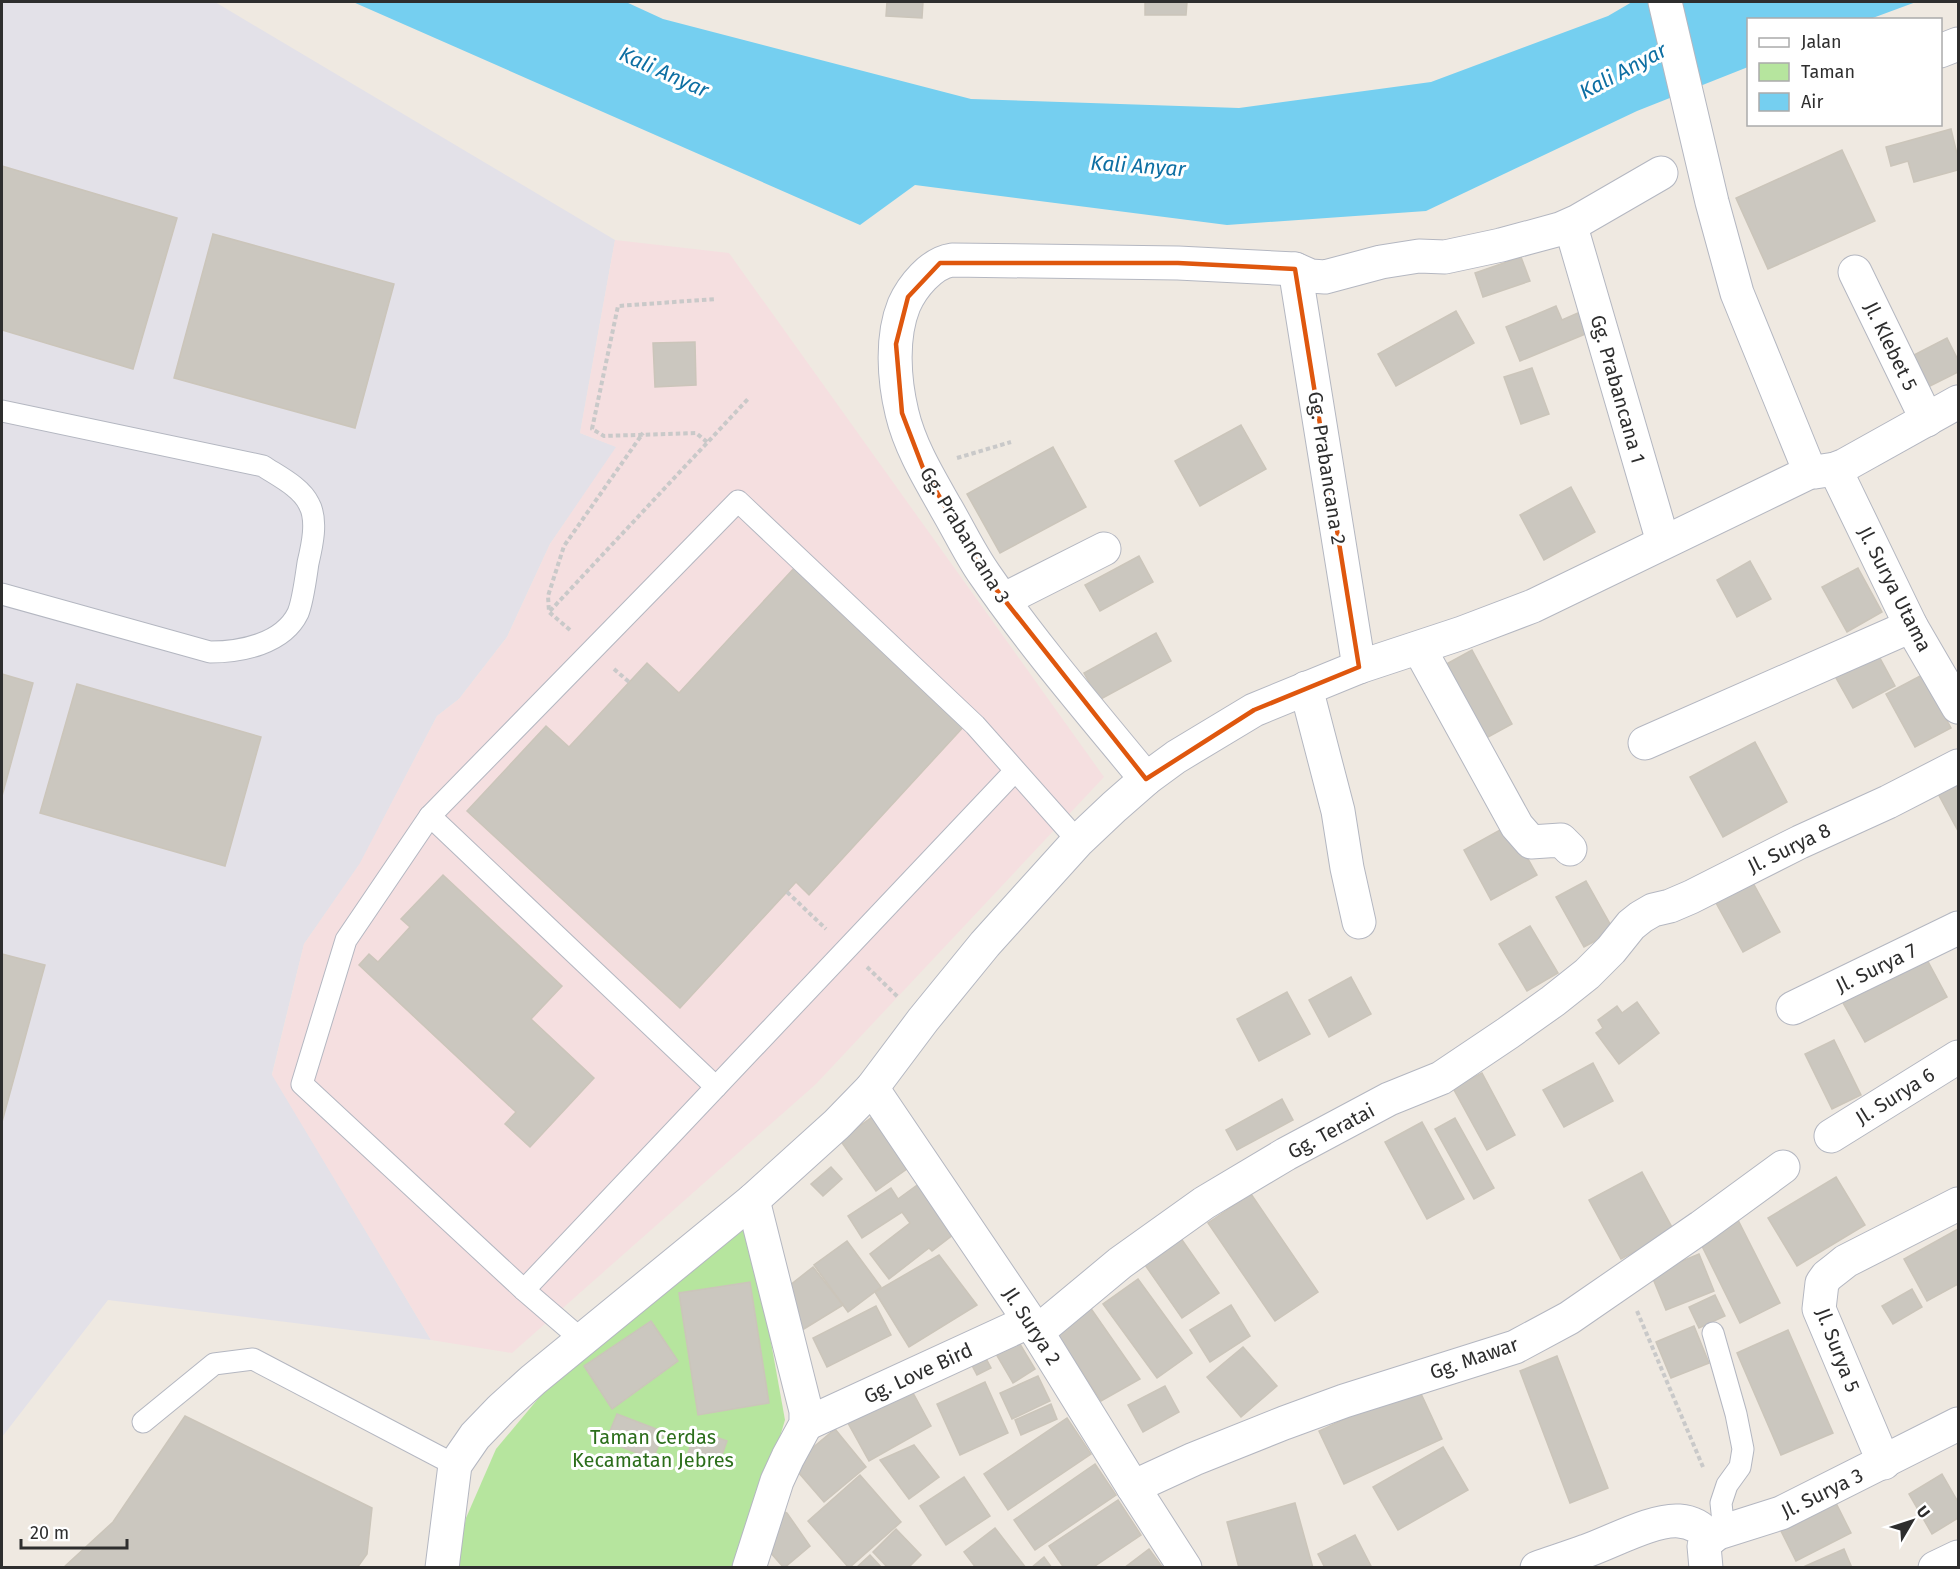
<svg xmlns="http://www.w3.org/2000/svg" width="1960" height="1569" font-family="'Fira Sans',sans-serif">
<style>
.industrial{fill:#e3e1e8}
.medical{fill:#f5dfe0}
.green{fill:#b6e59e}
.water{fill:#75cff0}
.building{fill:#cbc7bf;stroke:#cbc5ba;stroke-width:1.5}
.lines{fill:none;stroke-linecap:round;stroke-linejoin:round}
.service-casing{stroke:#b4b7c1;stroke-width:23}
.minor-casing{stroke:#b4b7c1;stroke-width:35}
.tertiary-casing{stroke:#b4b7c1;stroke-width:35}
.path{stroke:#c9c9c9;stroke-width:4;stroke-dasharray:4.5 3;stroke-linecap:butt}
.service{stroke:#fff;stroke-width:21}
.minor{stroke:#fff;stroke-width:33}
.tertiary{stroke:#fff;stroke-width:33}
.marked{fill:none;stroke:#df570e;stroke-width:4.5;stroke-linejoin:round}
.labels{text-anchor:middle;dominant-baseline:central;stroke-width:6;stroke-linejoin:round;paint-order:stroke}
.street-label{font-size:20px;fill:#2e2e2e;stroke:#fff}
.park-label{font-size:20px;fill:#2c6e1b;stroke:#fff}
.water-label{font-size:21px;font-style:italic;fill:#0d6fa3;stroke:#fff}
</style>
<rect width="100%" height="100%" fill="#efe9e1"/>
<path class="industrial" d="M2 2H215L615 240 580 433 617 447 550 544 507 637 459 699 437 716 360 864 304 944 272 1074 431 1340 108 1300 2 1437Z"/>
<path class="medical" d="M615 240 729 253 1104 777 816 1084 512 1353 431 1340 272 1075 304 944 360 863 437 716 459 699 507 637 550 544 616 447 580 433Z"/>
<path class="green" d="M747 1209 785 1420 741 1567 456 1568 466 1518 496 1449 562 1370Z"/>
<path class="water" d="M353 2H626L663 19 971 99 1239 108 1431 82 1608 16 1632 2H1916L1870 19 1748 20V67L1637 111 1426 211 1227 225 915 185 860 225Z"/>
<g class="building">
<path d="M887 2H923L922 18 886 16Z"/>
<path d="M1145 2H1187L1186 15H1145Z"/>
<path d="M1951 129 1958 158V170L1914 182 1908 161 1891 166 1886 147Z"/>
<path d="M1842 150 1875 221 1768 269 1736 198Z"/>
<path d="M2 166 177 218 133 369 2 330Z"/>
<path d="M213 234 394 284 355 428 174 378Z"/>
<path d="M1521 257 1530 281 1483 297 1475 273Z"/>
<path d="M1556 306 1562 320 1587 309 1595 330 1520 361 1506 327Z"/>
<path d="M1456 311 1474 343 1396 386 1378 354Z"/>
<path d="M1947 338 1958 360V372L1924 389 1908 358Z"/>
<path d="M695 342 696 385 655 387 653 343Z"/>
<path d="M1532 368 1549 414 1521 424 1504 377Z"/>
<path d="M1241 425 1266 469 1200 506 1175 461Z"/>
<path d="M1053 447 1086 507 1000 553 967 494Z"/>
<path d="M1571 487 1595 532 1544 560 1520 515Z"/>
<path d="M1139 556 1153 582 1100 611 1085 585Z"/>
<path d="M1750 561 1771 599 1737 617 1717 580Z"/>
<path d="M796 566 966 724 809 895 796 882 680 1008 467 811 546 726 569 747 647 663 679 693Z"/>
<path d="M1858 568 1882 612 1847 632 1822 587Z"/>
<path d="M1156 633 1171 661 1099 700 1084 673Z"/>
<path d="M1874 647 1895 686 1853 708 1831 669Z"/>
<path d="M1472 650 1512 724 1479 742 1439 668Z"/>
<path d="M2 674 33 683 2 796Z"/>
<path d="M1922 675 1951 728 1915 747 1886 694Z"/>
<path d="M77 684 261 737 225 866 40 813Z"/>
<path d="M1755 742 1787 802 1723 837 1690 777Z"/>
<path d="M1958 775V831L1935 788Z"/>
<path d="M1509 825 1537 875 1491 900 1464 850Z"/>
<path d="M443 875 562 986 531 1019 594 1078 530 1147 505 1124 516 1112 359 965 369 954 378 962 410 927 401 919Z"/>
<path d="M1586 881 1614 931 1584 947 1556 897Z"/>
<path d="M1752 881 1780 932 1743 952 1715 901Z"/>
<path d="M1530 926 1558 973 1527 991 1499 944Z"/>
<path d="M2 954 45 965 2 1122Z"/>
<path d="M1925 956 1947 997 1865 1042 1842 1001Z"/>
<path d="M1351 977 1371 1014 1329 1037 1309 1000Z"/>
<path d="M1287 992 1310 1034 1259 1061 1237 1019Z"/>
<path d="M1637 1002 1659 1033 1619 1064 1596 1033 1603 1028 1598 1020 1617 1006 1622 1013Z"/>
<path d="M1834 1040 1861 1095 1832 1109 1805 1054Z"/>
<path d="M1593 1063 1613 1101 1564 1127 1543 1090Z"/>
<path d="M1482 1073 1515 1135 1487 1150 1453 1088Z"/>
<path d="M1282 1099 1293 1120 1237 1150 1226 1130Z"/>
<path d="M875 1115 911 1166 876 1191 840 1140Z"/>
<path d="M1455 1118 1494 1188 1474 1199 1435 1129Z"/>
<path d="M1422 1122 1464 1199 1427 1219 1385 1142Z"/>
<path d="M831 1167 842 1179 823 1196 811 1184Z"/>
<path d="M1642 1172 1674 1231 1621 1259 1589 1200Z"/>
<path d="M1836 1177 1865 1225 1797 1266 1768 1218Z"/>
<path d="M920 1183 958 1231 932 1251 929 1248 889 1279 870 1254 910 1223 902 1212 862 1238 848 1216 891 1188 898 1199Z"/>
<path d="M1251 1194 1318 1292 1275 1321 1208 1223Z"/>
<path d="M1738 1220 1780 1303 1740 1323 1699 1240Z"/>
<path d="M1958 1229V1284L1927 1301 1904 1259Z"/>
<path d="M1180 1237 1219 1293 1182 1318 1143 1262Z"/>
<path d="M847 1241 881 1287 848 1312 814 1265Z"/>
<path d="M1699 1254 1714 1291 1666 1310 1651 1274Z"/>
<path d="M939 1255 977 1305 909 1347 875 1292Z"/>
<path d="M813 1267 843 1305 794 1335 780 1293Z"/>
<path d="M1138 1279 1192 1353 1157 1378 1103 1304Z"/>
<path d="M750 1282 769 1403 698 1415 679 1293Z"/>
<path d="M1912 1289 1922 1307 1893 1324 1882 1306Z"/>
<path d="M1715 1295 1725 1316 1699 1328 1689 1307Z"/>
<path d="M1085 1300 1140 1379 1101 1401 1053 1328Z"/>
<path d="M1231 1305 1250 1336 1210 1362 1190 1330Z"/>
<path d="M876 1306 891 1335 827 1367 813 1338Z"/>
<path d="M651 1321 678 1361 612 1409 584 1366Z"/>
<path d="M1694 1326 1709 1363 1671 1378 1656 1342Z"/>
<path d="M1788 1330 1833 1433 1781 1455 1737 1353Z"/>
<path d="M1014 1334 1035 1369 1013 1383 992 1347Z"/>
<path d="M980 1347 991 1368 977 1375 966 1354Z"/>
<path d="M1243 1347 1277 1386 1241 1417 1207 1377Z"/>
<path d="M1557 1356 1608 1488 1570 1503 1520 1371Z"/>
<path d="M1038 1376 1050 1401 1012 1419 1000 1393Z"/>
<path d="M906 1380 931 1426 869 1461 843 1414Z"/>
<path d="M985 1382 1008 1433 960 1455 937 1404Z"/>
<path d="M1417 1385 1442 1439 1344 1484 1319 1431Z"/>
<path d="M1165 1386 1179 1412 1143 1432 1128 1405Z"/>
<path d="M1051 1404 1057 1419 1021 1435 1015 1420Z"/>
<path d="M617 1414 664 1432 653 1459 606 1441Z"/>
<path d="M185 1416 372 1508 367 1554 357 1568H63L113 1522Z"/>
<path d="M1067 1418 1091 1454 1008 1510 984 1474Z"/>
<path d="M835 1429 866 1467 824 1502 792 1465Z"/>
<path d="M696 1430 727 1441 718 1466 687 1456Z"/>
<path d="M914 1445 939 1477 909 1499 880 1460Z"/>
<path d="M1443 1447 1468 1490 1398 1530 1373 1487Z"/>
<path d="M1095 1464 1116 1495 1035 1550 1014 1520Z"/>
<path d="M1942 1474 1958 1502V1518L1932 1534 1909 1494Z"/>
<path d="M860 1475 901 1522 849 1568 808 1521Z"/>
<path d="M964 1477 990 1516 946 1545 920 1506Z"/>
<path d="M1834 1499 1851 1533 1796 1561 1779 1527Z"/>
<path d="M1118 1500 1141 1535 1092 1568H1064L1049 1546Z"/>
<path d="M1295 1503 1313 1568H1239L1227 1522Z"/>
<path d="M779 1509 787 1513 810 1546 784 1568 763 1544Z"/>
<path d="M995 1528 1026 1568H976L964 1552Z"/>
<path d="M896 1529 921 1555 908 1568H888L873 1552Z"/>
<path d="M1355 1535 1372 1568H1325L1318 1554Z"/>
<path d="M1149 1549 1163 1568H1124Z"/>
<path d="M1844 1549 1852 1568H1801Z"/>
<path d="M870 1555 882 1568H856Z"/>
<path d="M1044 1557 1052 1568H1031Z"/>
</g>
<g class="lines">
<g class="service-casing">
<g id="service">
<path d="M2 411 263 466C278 476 301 487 309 504 318 520 312 546 308 563 306 576 303 601 298 613 283 644 241 652 210 652L2 594"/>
<path d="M430 816 716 1087"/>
<path d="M524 1290 1015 771"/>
<path d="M1713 1333 1736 1414 1743 1449 1740 1467 1727 1485 1721 1503 1724 1532"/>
<path d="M582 1340 524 1290 302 1084 346 940 430 816 738 501 975 725 1078 841"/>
<path d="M143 1422 214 1364 253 1359 455 1465"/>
</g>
</g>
<g class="minor-casing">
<g id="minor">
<path d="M1940 51 1958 44"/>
<path d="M1574 237 1663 542"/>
<path d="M1295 269 1359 667"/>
<path d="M1855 272 1927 420"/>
<path d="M1835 469 1911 626 1958 707"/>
<path d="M1815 472 1835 469 1845 465 1958 402"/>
<path d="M1003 600 1104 549"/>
<path d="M1419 648 1517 826 1531 842 1561 840 1570 849"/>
<path d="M1306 688 1338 811 1347 868 1359 922"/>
<path d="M1645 743 1911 626"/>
<path d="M1146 779C1091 712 1034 646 985 575 970 554 959 530 946 508 929 478 910 447 902 413 894 380 891 337 904 305 912 287 931 263 952 260L1178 263 1295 269 1311 276 1325 277 1381 262 1419 256 1445 257 1501 245 1560 229 1578 221 1661 173"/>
<path d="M1793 1008 1958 928"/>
<path d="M872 1088 1037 1332 1133 1487 1185 1568"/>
<path d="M1831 1136 1958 1057"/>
<path d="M1037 1332 1120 1263 1204 1203 1286 1154 1389 1099 1441 1078 1508 1033 1553 1001 1587 974 1611 950 1631 925 1641 917 1653 910 1670 906 1691 897 1800 842 1888 802 1958 766"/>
<path d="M806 1424 1030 1321"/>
<path d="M1884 1463 1819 1309 1822 1283 1827 1276 1836 1269 1846 1261 1958 1204"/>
<path d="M1133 1487 1194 1459 1284 1423 1344 1401 1515 1347 1569 1318 1701 1227 1783 1167"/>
<path d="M749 1568 777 1481 788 1457 806 1424V1411L753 1200"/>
<path d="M1537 1568C1554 1562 1570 1557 1586 1551 1612 1542 1653 1519 1679 1521 1692 1522 1703 1528 1710 1539"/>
<path d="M1706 1568 1704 1546 1707 1541 1718 1533 1781 1513 1958 1424"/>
<path d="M1935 1568 1958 1557"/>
</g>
</g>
<g class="tertiary-casing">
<path id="tertiary" d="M442 1568 455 1465 475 1436 501 1409 533 1380 753 1200 837 1124 872 1088 923 1020 985 944 1078 841 1114 807 1146 779 1176 757 1254 710 1359 667 1462 633 1533 606 1810 472 1737 293 1712 202 1665 2"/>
</g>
<g class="path">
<path d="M707 442 696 433 604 436 592 429 618 306 716 299"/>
<path d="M957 458 1011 442"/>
<path d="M550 611 748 399"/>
<path d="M570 630 549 612 548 596 564 546 643 433"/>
<path d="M614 669 629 682"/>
<path d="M787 892 826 929"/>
<path d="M867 967 898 997"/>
<path d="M1637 1311 1703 1467"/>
</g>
<use href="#service" class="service"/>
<use href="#minor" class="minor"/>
<use href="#tertiary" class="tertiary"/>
</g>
<path class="marked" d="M940 263H1178L1295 269 1359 667 1254 710 1146 779 984 574 923 468 902 413 896 344 908 297Z"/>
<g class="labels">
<g class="street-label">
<text transform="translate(1891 346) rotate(64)">Jl. Klebet 5</text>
<text transform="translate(1618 389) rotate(74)">Gg. Prabancana 1</text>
<text transform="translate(1327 468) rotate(81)">Gg. Prabancana 2</text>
<text transform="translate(965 535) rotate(59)">Gg. Prabancana 3</text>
<text transform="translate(1895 589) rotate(63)">Jl. Surya Utama</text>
<text transform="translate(1789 848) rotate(-26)">Jl. Surya 8</text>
<text transform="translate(1876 968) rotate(-26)">Jl. Surya 7</text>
<text transform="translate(1895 1096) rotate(-32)">Jl. Surya 6</text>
<text transform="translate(1331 1131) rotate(-28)">Gg. Teratai</text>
<text transform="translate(1032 1326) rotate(57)">Jl. Surya 2</text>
<text transform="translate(1838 1350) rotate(69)">Jl. Surya 5</text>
<text transform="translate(1474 1358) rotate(-19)">Gg. Mawar</text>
<text transform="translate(918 1373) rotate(-25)">Gg. Love Bird</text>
<text transform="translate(1822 1493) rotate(-26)">Jl. Surya 3</text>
</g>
<g class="park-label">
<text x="653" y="1437">Taman Cerdas<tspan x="653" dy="23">Kecamatan Jebres</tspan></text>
</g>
<g class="water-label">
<text transform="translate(1623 71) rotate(-28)">Kali Anyar</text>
<text transform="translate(664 72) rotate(24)">Kali Anyar</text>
<text transform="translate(1138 166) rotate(4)">Kali Anyar</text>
</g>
</g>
<rect width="1960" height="1569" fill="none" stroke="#2e2e2e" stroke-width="6"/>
<rect x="1747" y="18" width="195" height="108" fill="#ffffff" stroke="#ababab" stroke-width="1.5"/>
<rect x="1759" y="38" width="30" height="9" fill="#ffffff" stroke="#ababab" stroke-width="1.5"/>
<text x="1801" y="48" font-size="18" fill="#2e2e2e">Jalan</text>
<rect x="1759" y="63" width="30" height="18" fill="#b6e59e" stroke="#ababab" stroke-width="1.5"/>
<text x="1801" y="78" font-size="18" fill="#2e2e2e">Taman</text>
<rect x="1759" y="93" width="30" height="18" fill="#75cff0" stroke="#ababab" stroke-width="1.5"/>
<text x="1801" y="108" font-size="18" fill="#2e2e2e">Air</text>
<g transform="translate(1912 1521) rotate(51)" stroke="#ffffff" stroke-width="4.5" paint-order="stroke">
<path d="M0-4.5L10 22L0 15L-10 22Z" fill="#2e2e2e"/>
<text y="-9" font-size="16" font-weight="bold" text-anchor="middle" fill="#2e2e2e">U</text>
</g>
<path d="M21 1539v9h106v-9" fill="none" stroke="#2e2e2e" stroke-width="3"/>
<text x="30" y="1539" font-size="18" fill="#2e2e2e" stroke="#ffffff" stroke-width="4.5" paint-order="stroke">20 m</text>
</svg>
